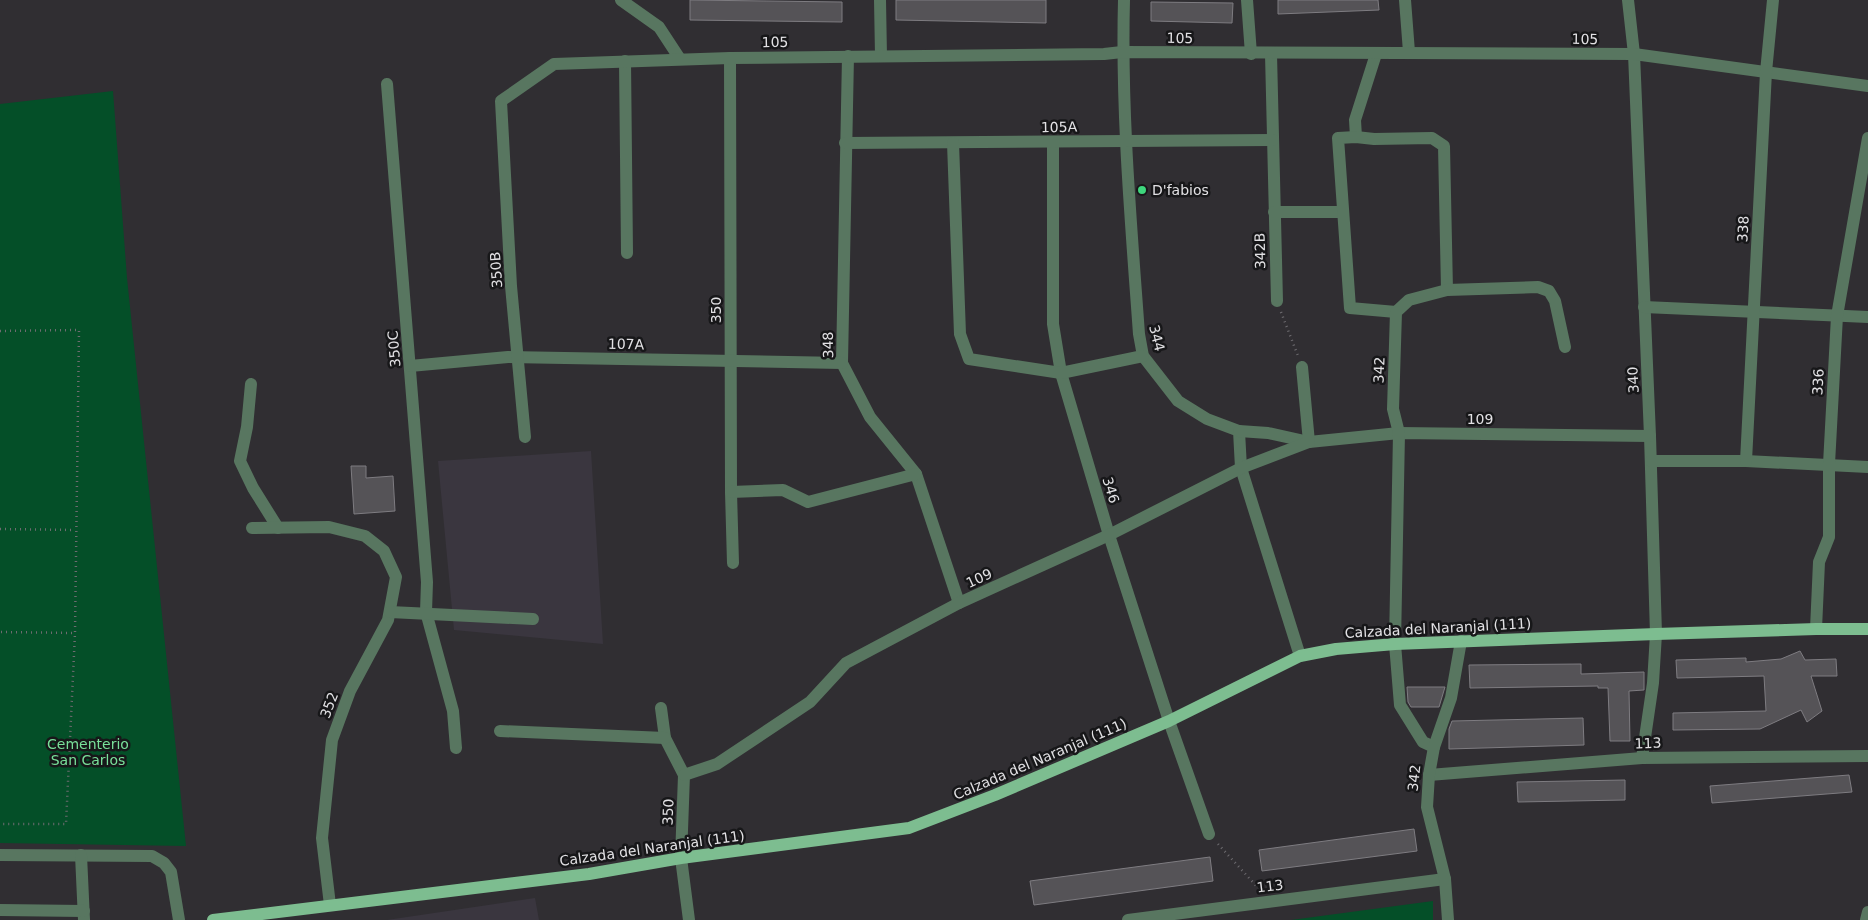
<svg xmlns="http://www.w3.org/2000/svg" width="1868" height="920" font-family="'DejaVu Sans',sans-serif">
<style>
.built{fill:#3a363f}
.green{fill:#044f28}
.building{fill:#555357;stroke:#7e7c81}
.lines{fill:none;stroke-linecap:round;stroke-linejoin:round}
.path{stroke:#6e6c70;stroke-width:2.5;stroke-dasharray:1 4;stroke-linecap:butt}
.minor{stroke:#587660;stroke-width:12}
.major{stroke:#7dbd90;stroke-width:12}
.poi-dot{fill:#3ed77d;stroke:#171719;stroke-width:2}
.labels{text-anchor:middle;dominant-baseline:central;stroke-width:5;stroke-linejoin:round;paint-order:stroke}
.street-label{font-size:14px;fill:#e2e1e4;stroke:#171719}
.poi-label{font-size:14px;fill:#e2e1e4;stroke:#171719;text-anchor:start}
.park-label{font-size:14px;fill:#79e09a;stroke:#171719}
</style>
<rect width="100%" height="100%" fill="#302e32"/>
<g class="built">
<path d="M591 451 603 644 454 630 438 461Z"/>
<path d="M535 898 539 920H387Z"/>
</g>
<g class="green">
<path d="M113 91 127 278 186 846 0 843V104Z"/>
<path d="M1433 901V920H1291Z"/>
</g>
<g class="building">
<path d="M690 0 842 2V22L690 20Z"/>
<path d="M896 0H1046V23L896 20Z"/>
<path d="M1278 0H1378L1379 10 1278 14Z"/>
<path d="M1151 2 1233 3 1232 23 1151 21Z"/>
<path d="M351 466H366V478L393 476 395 511 354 514Z"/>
<path d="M1800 651 1805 660 1836 659 1837 676H1811L1822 711 1807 722 1801 710 1760 729 1673 730V713L1766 711 1764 676 1677 678 1676 660 1746 658V662L1781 659Z"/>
<path d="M1581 664V674L1644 672V690L1629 691 1630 741H1610L1608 688H1598V686L1470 688 1469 665Z"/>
<path d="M1407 687H1445L1439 707H1411L1408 702Z"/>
<path d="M1583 718 1584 745 1449 749V729L1452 721Z"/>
<path d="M1849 775 1852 792 1712 803 1710 786Z"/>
<path d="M1625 780V800L1518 802 1517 782Z"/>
<path d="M1414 829 1417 851 1262 871 1259 850Z"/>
<path d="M1210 857 1213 881 1034 905 1030 881Z"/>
</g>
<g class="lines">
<g class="path">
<path d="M1281 312 1298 356"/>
<path d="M0 331 79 330 75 633 66 824H0"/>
<path d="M0 529 75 530"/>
<path d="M1 632 75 633"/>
<path d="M1218 844 1260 890"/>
</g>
<g class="minor">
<path d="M621 0 659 27 680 59"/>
<path d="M880 0 881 56"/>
<path d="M1124 0C1121 111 1131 223 1139 334L1143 356 1178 401 1207 419 1239 431 1241 468 1300 656"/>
<path d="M1247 0 1251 54"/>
<path d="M1405 0 1409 52"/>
<path d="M1628 0 1634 54 1650 436 1656 634 1653 683 1642 758"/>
<path d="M1271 54 1277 301"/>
<path d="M848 56 842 363 870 417 916 474 959 603"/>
<path d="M730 58 731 492 733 563"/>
<path d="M625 61 627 253"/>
<path d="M387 84 427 582 426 612 453 711 456 748"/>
<path d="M1356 137 1355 120 1376 54"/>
<path d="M1053 142V324L1061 373 1109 535 1169 721 1209 834"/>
<path d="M845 143 1273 140"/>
<path d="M953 143 960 334 969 359 1061 373 1143 356"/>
<path d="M1274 212H1343"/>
<path d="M1644 307 1868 317"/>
<path d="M1396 312 1350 308 1338 138 1356 137 1374 139 1432 138 1444 146 1447 290"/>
<path d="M410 366 508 357 842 363"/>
<path d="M251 384 247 427 240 461 253 488 278 528"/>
<path d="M1239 431 1268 433 1309 442 1399 433 1650 436"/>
<path d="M525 437 511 286 501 101 554 64 730 58 1104 54 1122 52 1634 54 1868 86"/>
<path d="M1651 461H1746L1868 467"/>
<path d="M1746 461 1766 72 1773 0"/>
<path d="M731 492 783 490 808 502 916 474"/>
<path d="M252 528 329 527 365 536 384 551 396 577 388 620 350 691 332 740 322 838 330 905"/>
<path d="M390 612 533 619"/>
<path d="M1816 629 1819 562 1829 537V464L1837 316 1868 138"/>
<path d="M661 708 665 738 684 775 681 858 689 920"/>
<path d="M500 731 665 738"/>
<path d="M1434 747 1423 742 1400 705 1395 644 1399 433 1393 409 1396 312 1409 300 1447 290 1538 287 1549 291 1555 301 1565 347"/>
<path d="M684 775 717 764 810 702 846 663 959 603 1109 535 1241 468 1309 442 1302 367"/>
<path d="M1429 775 1642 758 1868 756"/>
<path d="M0 855 152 856 164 863 171 872 179 920"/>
<path d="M81 855 84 920"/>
<path d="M0 910 84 911"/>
<path d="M1128 920 1445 879"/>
<path d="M1448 920 1445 879 1427 807 1429 775 1434 747 1451 698 1461 641"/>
<path d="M1866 920 1868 912"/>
</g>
<path class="major" d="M213 920 589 874 681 858 909 828 995 795 1169 721 1300 656 1336 649 1395 644 1656 634 1816 629H1868"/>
</g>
<circle class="poi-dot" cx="1142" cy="190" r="5"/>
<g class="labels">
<g class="street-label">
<text transform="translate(1180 38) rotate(1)">105</text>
<text transform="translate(1585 39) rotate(1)">105</text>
<text transform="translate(775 42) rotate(-1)">105</text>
<text transform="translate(1059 127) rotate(-1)">105A</text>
<text transform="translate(1743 229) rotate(-87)">338</text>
<text transform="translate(1260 251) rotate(-91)">342B</text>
<text transform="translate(496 270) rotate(-94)">350B</text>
<text transform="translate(716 310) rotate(-90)">350</text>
<text transform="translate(1157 338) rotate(76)">344</text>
<text transform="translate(626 344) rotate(1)">107A</text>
<text transform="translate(828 345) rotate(-91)">348</text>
<text transform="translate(394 349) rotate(-95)">350C</text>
<text transform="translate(1379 370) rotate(-88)">342</text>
<text transform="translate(1633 380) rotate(-93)">340</text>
<text transform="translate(1818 382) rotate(-87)">336</text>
<text x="1480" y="419">109</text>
<text transform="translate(1111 490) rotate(73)">346</text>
<text transform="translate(979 578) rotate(-25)">109</text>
<text transform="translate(1438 628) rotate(-3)">Calzada del Naranjal (111)</text>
<text transform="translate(329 705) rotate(-69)">352</text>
<text transform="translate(1648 743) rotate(-2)">113</text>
<text transform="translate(1040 759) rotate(-23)">Calzada del Naranjal (111)</text>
<text transform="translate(1414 778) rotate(-84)">342</text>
<text transform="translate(668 812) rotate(-88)">350</text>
<text transform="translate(652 848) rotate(-8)">Calzada del Naranjal (111)</text>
<text transform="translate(1270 886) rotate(-7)">113</text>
</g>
<g class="poi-label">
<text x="1152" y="190">D'fabios</text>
</g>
<g class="park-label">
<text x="88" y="744">Cementerio<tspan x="88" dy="16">San Carlos</tspan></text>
</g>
</g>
</svg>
